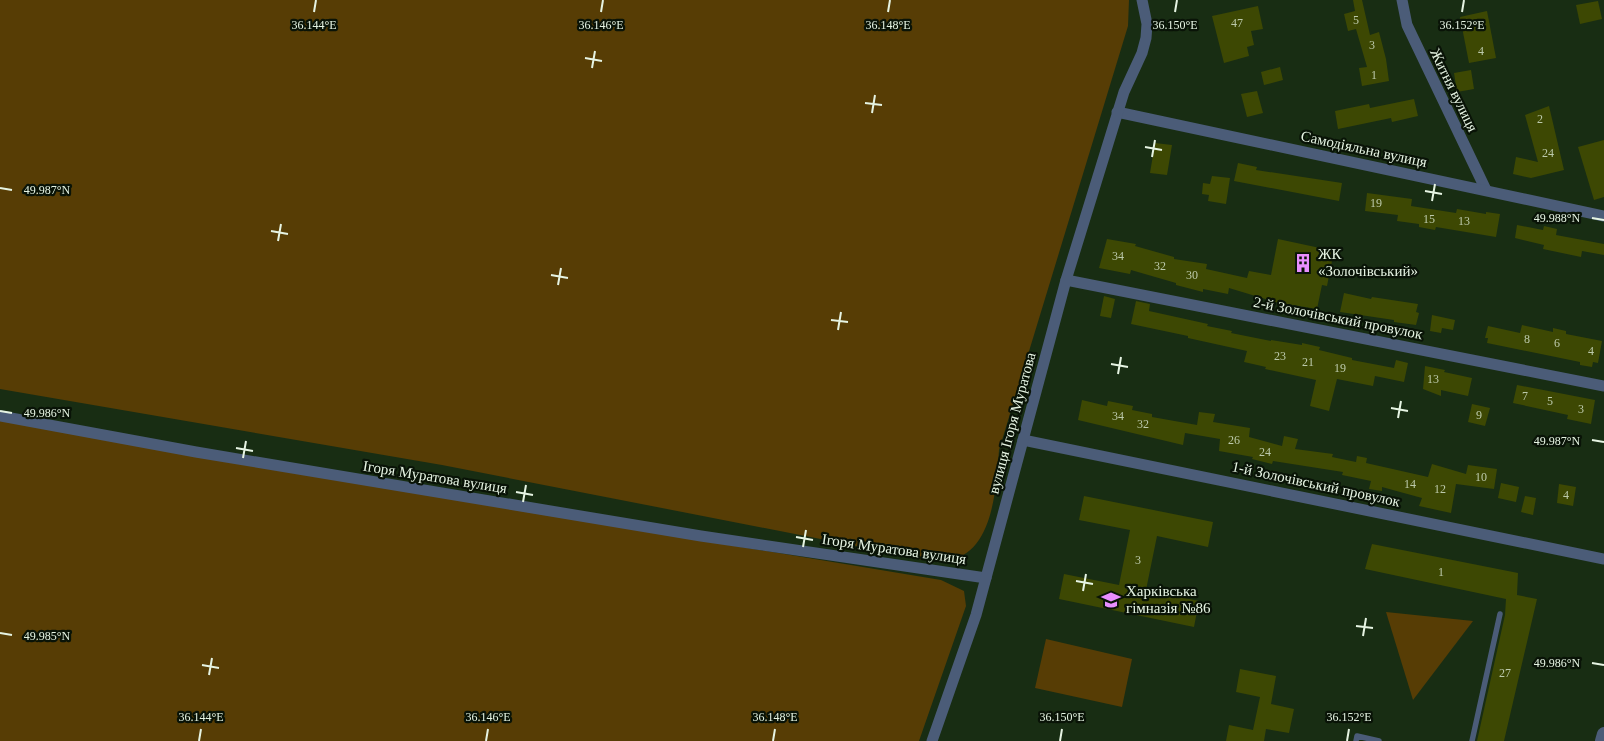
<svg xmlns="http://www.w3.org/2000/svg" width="1604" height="741" font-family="'Times New Roman',serif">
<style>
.green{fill:#573d05}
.building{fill:#3d4803}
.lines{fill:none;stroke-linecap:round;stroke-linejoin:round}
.service{stroke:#4b5c78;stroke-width:5.5}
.minor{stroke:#4b5c78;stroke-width:11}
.tertiary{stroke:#4b5c78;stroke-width:14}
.ticks{fill:none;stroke:#e6f4e3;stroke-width:2}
.labels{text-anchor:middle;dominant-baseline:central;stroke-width:4.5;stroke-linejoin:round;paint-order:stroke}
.number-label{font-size:12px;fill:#bcc9ab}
.street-label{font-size:15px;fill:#e6f4e3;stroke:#091307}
.poi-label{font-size:15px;fill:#e6f4e3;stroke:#091307;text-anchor:start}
.ticks-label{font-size:12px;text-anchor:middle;fill:#e6f4e3;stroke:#091307;stroke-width:4.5;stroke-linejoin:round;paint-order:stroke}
</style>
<rect width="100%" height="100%" fill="#182d13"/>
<g class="green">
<path d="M0 0H1129L1128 26 999 450C996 487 994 557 944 561 924 562 906 556 887 552L442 465 0 389Z"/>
<path d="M0 419 278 470 941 580 964 591 966 606 919 741H0Z"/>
<path d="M1386 612 1473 621 1413 700Z"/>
<path d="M1046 639 1132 659 1122 707 1035 688Z"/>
</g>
<g class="building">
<path d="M1353 0H1362L1370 35 1379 32 1386 59 1389 81 1362 86 1359 68 1367 67 1356 29 1348 31 1344 14 1355 11Z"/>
<path d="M1598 1 1602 19 1580 24 1576 5Z"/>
<path d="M1258 6 1263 29 1251 31 1254 45 1247 47 1249 56 1224 63 1212 16Z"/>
<path d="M1487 11 1496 58 1469 63 1460 17Z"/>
<path d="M1280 67 1283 80 1264 85 1261 72Z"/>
<path d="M1471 70 1474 89 1457 92 1454 73Z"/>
<path d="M1257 91 1263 113 1247 117 1241 94Z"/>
<path d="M1414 99 1418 116 1392 122 1391 118 1338 129 1335 111 1369 104 1370 108Z"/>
<path d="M1549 106 1564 170 1531 178 1513 174 1516 157 1538 162 1525 115Z"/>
<path d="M1604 140V197L1594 200 1578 147Z"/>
<path d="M1155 143 1172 145 1167 175 1150 173Z"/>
<path d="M1238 163 1257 167 1256 170 1342 183 1339 201 1234 181Z"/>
<path d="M1212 176 1230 178 1226 204 1208 201 1209 195 1202 194 1203 183 1210 184Z"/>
<path d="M1367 193 1412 199 1411 206 1456 213 1457 209 1486 214V212L1500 214 1496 237 1436 227 1435 230 1419 227V224L1397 221 1398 215 1365 211Z"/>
<path d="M1517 225 1543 230 1544 226 1557 229 1556 235 1604 244V255L1582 251 1581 257 1543 249 1544 245 1515 238Z"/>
<path d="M1107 239 1136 244 1135 246 1174 257V259L1207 264 1206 269 1247 278 1249 271 1271 275 1278 239 1334 251 1327 286 1322 285 1317 309 1275 302 1229 288 1228 294 1203 289V292L1176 285V283L1131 270 1130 274 1099 268Z"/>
<path d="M1344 293 1371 299 1372 297 1418 304 1416 312 1419 313 1416 325 1394 322V320L1340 312Z"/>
<path d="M1104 296 1115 299 1111 318 1100 316Z"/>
<path d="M1136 301 1150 304 1149 311 1208 324 1207 326 1232 331 1231 333 1271 341V340L1302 345V343L1320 347 1319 350 1352 358V360L1394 368 1396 360 1408 363 1404 382 1375 376 1373 386 1337 379 1329 411 1310 406 1316 380 1265 369 1266 367 1244 362 1247 351 1188 338V336L1131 324Z"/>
<path d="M1432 315 1455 320 1453 330 1442 328 1441 333 1430 331Z"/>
<path d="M1522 325 1553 332V328L1566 331V334L1602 341 1598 363 1593 362 1592 367 1580 365V362L1487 343 1488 338H1485L1488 326 1520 333Z"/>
<path d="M1425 366 1445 370 1444 372 1472 378 1468 396 1441 390V396L1423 389Z"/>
<path d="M1517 385 1595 400 1591 424 1567 419 1568 415 1513 403Z"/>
<path d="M1082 400 1107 406 1108 401 1133 406 1132 410 1152 414V417L1197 425 1199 412 1215 414 1213 422 1250 428 1249 437 1282 446 1284 436 1298 439 1295 449 1333 454 1332 457 1356 462 1357 456 1367 458 1366 463 1428 477 1432 464 1466 474 1468 465 1497 469 1494 489 1456 484 1451 513 1419 506 1422 498 1382 487V491L1369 489 1371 481 1342 475 1343 472 1273 461 1272 464 1252 459 1253 457 1219 451 1220 439 1185 433 1183 445 1078 420Z"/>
<path d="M1472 404 1490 408 1485 426 1468 422Z"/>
<path d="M1501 483 1519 487 1516 502 1498 498Z"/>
<path d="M1559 484 1576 487 1573 506 1557 503Z"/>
<path d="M1084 496 1213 522 1208 547 1157 536 1146 590 1199 601 1194 627 1059 599 1064 574 1119 585 1130 530 1079 520Z"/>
<path d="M1525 496 1536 498 1533 515 1521 512Z"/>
<path d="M1372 544 1518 573 1517 595 1537 599 1504 741H1477L1505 615 1506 599 1365 569Z"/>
<path d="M1240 669 1276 676 1271 704 1294 709 1289 733 1266 729 1264 741H1226L1229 725 1253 730 1260 697 1236 692Z"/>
</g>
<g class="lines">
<g class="service">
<path d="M1356 741 1357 736 1379 741"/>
<path d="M1472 741 1500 614"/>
</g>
<g class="minor">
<path d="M1402 0 1407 25 1486 190"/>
<path d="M1117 112 1604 216"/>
<path d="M1066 280 1604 386"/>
<path d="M0 416 196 452 701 536 986 578"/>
<path d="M1023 440 1604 559"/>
<path d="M932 741 976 615 1066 280 1124 92 1142 53 1146 38 1147 24 1142 0"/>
</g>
<path class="tertiary" d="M1602 741 1604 734"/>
</g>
<path class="ticks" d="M314 12 316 0M601 12 603 0M888 12 890 0M1175 12 1177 0M1462 12 1464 0M585 58 602 61M592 68 595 51M865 103 882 105M872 113 875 95M1145 147 1162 150M1152 157 1155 140M0 188 12 190M1425 191 1442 194M1432 201 1435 184M1592 218 1604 220M271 231 288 234M278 241 281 224M551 275 568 278M558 285 561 268M831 320 848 322M838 330 841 312M1111 364 1128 367M1118 374 1121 357M1391 408 1408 411M0 411 12 413M1398 418 1401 401M1592 440 1604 442M236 448 253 451M243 458 246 441M516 492 533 495M523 502 526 485M796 537 813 540M803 547 806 530M1076 581 1093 584M1083 591 1086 574M1356 626 1373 628M0 633 12 635M1363 636 1366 618M1592 663 1604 665M202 665 219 668M209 675 212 658M199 741 201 729M486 741 488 729M773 741 775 729M1060 741 1062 729M1347 741 1349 729"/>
<defs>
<g id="building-bare" transform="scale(1.5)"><path d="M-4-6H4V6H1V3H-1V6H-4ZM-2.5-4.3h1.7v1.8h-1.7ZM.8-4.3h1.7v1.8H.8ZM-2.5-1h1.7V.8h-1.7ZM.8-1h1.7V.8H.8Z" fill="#e98efe" stroke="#091307" stroke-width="2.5" paint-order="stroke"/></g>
<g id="school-bare" transform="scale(1.5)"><path d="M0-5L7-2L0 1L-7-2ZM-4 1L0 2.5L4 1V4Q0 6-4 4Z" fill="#e98efe" stroke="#091307" stroke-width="2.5" paint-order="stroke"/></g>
</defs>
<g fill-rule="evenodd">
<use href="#building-bare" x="1303" y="263"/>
<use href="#school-bare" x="1111" y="600"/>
</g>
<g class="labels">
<g class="number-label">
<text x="1356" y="20">5</text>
<text x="1237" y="23">47</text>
<text x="1372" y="45">3</text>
<text x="1481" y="51">4</text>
<text x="1374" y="75">1</text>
<text x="1540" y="119">2</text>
<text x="1548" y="153">24</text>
<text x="1376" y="203">19</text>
<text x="1429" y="219">15</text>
<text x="1464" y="221">13</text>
<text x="1118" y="256">34</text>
<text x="1160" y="266">32</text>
<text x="1192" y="275">30</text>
<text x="1527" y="339">8</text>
<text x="1557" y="343">6</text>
<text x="1591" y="351">4</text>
<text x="1280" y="356">23</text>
<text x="1308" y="362">21</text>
<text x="1340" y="368">19</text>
<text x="1433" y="379">13</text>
<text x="1525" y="396">7</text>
<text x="1550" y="401">5</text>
<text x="1581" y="409">3</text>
<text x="1479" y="415">9</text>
<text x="1118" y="416">34</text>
<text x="1143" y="424">32</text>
<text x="1234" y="440">26</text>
<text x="1265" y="452">24</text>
<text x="1481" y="477">10</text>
<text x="1410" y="484">14</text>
<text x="1440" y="489">12</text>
<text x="1566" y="495">4</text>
<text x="1138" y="560">3</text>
<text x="1441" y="572">1</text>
<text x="1505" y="673">27</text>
</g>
<g class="street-label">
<text transform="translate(1454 90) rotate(64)">Житня вулиця</text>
<text transform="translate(1364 149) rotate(12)">Самодіяльна вулиця</text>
<text transform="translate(1338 318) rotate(11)">2-й Золочівський провулок</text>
<text transform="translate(1012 423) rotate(-75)">вулиця Ігоря Муратова</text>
<text transform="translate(435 477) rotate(9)">Ігоря Муратова вулиця</text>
<text transform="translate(1316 484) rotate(12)">1-й Золочівський провулок</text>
<text transform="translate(894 549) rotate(8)">Ігоря Муратова вулиця</text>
</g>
<g class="poi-label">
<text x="1318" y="254">ЖК<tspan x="1318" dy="17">«Золочівський»</tspan></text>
<text x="1126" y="591">Харківська<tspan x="1126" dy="17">гімназія №86</tspan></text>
</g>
</g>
<g class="ticks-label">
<text x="314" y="29">36.144°E</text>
<text x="601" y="29">36.146°E</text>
<text x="888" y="29">36.148°E</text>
<text x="1175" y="29">36.150°E</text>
<text x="1462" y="29">36.152°E</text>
<text x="47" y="194">49.987°N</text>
<text x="1557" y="222">49.988°N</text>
<text x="47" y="417">49.986°N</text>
<text x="1557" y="445">49.987°N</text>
<text x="47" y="640">49.985°N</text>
<text x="1557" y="667">49.986°N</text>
<text x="201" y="721">36.144°E</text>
<text x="488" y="721">36.146°E</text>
<text x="775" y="721">36.148°E</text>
<text x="1062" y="721">36.150°E</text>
<text x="1349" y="721">36.152°E</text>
</g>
</svg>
